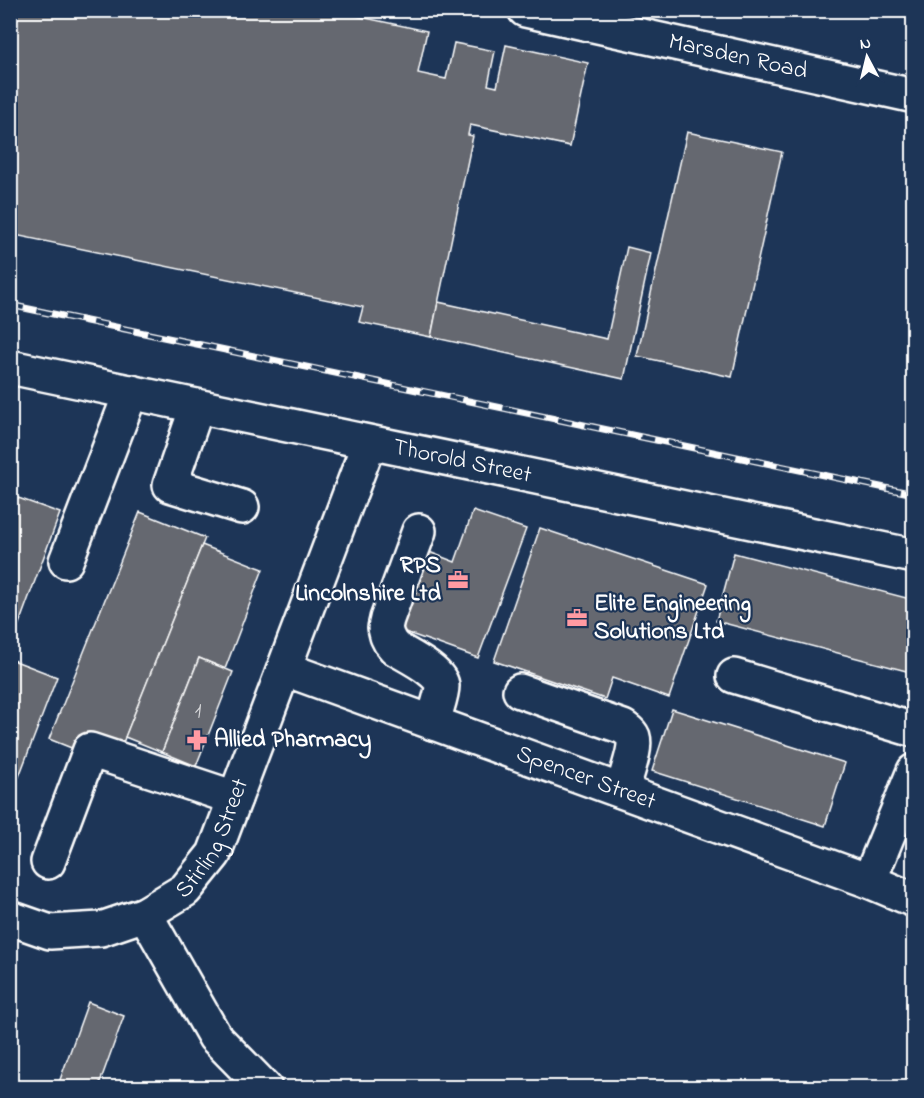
<svg xmlns="http://www.w3.org/2000/svg" width="924" height="1098" font-family="'Indie Flower',sans-serif">
<style>
.building{fill:#65686f;stroke:#fff;stroke-width:1.5}
.lines{fill:none;stroke-linecap:round;stroke-linejoin:round}
.minor-casing{stroke:#fff;stroke-width:38}
.minor{stroke:#1d3557;stroke-width:33}
.rail-casing{stroke:#fff;stroke-width:7}
.rail{stroke:#1d3557;stroke-width:4.5;stroke-dasharray:14;stroke-linecap:butt}
.labels{text-anchor:middle;dominant-baseline:central;stroke-width:4.5;stroke-linejoin:round;paint-order:stroke}
.number-label{font-size:21px;fill:#d8d9db}
.street-label{font-size:24px;fill:#fff;stroke:#1d3557}
.poi-label{font-size:24px;font-weight:bold;fill:#fff;stroke:#1d3557;text-anchor:start}
</style>
<rect width="100%" height="100%" fill="#1d3557"/>
<filter id="ink" filterUnits="userSpaceOnUse"><feTurbulence type="fractalNoise" baseFrequency=".0167" numOctaves="2"/><feDisplacementMap in="SourceGraphic" scale="12" xChannelSelector="R" yChannelSelector="G"/><feConvolveMatrix kernelMatrix="1 2 1 2 8 2 1 2 1" color-interpolation-filters="sRGB"/></filter>
<g filter="url(#ink)">
<g class="building">
<path d="M10 10H328L427 31 418 73 446 79 454 43 495 51 488 85 497 87 506 45 588 63 570 146 470 125 468 135 473 136 431 337 359 322 363 307 10 234Z"/>
<path d="M687 132 782 152 732 377 637 356Z"/>
<path d="M627 247 651 253 624 379 431 337 438 302 607 339Z"/>
<path d="M10 495 60 513 13 640 10 639Z"/>
<path d="M473 511 526 529 478 658 391 627 419 548 455 562Z"/>
<path d="M140 512 205 538 114 765 49 739Z"/>
<path d="M540 528 708 584 669 698 612 678 605 699 494 661Z"/>
<path d="M202 545 263 569 225 669 199 658 162 752 125 737Z"/>
<path d="M734 553 914 600V673L716 621Z"/>
<path d="M199 658 233 672 196 766 162 752Z"/>
<path d="M10 659 57 677 10 800 11 739Z"/>
<path d="M672 709 845 763 825 826 652 771Z"/>
<path d="M88 1002 124 1016 98 1088H57Z"/>
</g>
<g class="lines">
<g class="minor-casing">
<g id="minor">
<path id="s1" d="M525 10 914 96"/>
<path id="s2" d="M10 367 914 556"/>
<path d="M197 407 170 485 242 507"/>
<path d="M419 531 387 619 385 628 387 636 390 642 395 648C406 655 442 672 442 686 442 696 435 712 433 723"/>
<path d="M66 561 131 392"/>
<path id="s3" d="M285 669 869 881 914 900"/>
<path d="M734 676 914 730"/>
<path d="M520 691 623 727C627 730 631 732 633 737 637 749 625 778 622 791"/>
<path d="M48 862 90 750 235 798"/>
<path d="M869 881 914 771"/>
<path d="M145 914 215 1037 265 1088"/>
<path id="s4" d="M10 918 50 932 101 929 145 914 185 890 214 854 369 443"/>
</g>
</g>
<use href="#minor" class="minor"/>
<g class="rail-casing">
<path id="rail" d="M10 305 914 494"/>
</g>
<use href="#rail" class="rail"/>
</g>
</g>
<defs>
<g id="office-bare" transform="scale(1.62)"><path d="M-6-3h4V-5.5h4V-3h4V5H-6ZM-1-4.5V-3h2v-1.5ZM-6 0V1H6V0Z" fill="#ff9aa2" stroke="#1d3557" stroke-width="2.5" paint-order="stroke"/></g>
<g id="pharmacy-bare" transform="scale(1.62)"><path d="M-2-6h4v4h4v4h-4v4h-4v-4h-4v-4h4Z" fill="#ff9aa2" stroke="#1d3557" stroke-width="2.5" paint-order="stroke"/></g>
</defs>
<g fill-rule="evenodd">
<use href="#office-bare" x="458" y="580"/>
<use href="#office-bare" x="577" y="618"/>
<use href="#pharmacy-bare" x="197" y="740"/>
</g>
<g class="labels">
<g class="number-label">
<text x="198" y="712">1</text>
</g>
<g class="street-label">
<text stroke="none"><textPath href="#s1" startOffset="218">Marsden Road</textPath></text>
<text stroke="none"><textPath href="#s2" startOffset="462">Thorold Street</textPath></text>
<text stroke="none"><textPath href="#s3" startOffset="320">Spencer Street</textPath></text>
<text stroke="none"><textPath href="#s4" startOffset="246">Stirling Street</textPath></text>
</g>
<g class="poi-label">
<text x="441" y="566" text-anchor="end">RPS<tspan x="441" dy="28">Lincolnshire Ltd</tspan></text>
<text x="594" y="604">Elite Engineering<tspan x="594" dy="28">Solutions Ltd</tspan></text>
<text x="214" y="740">Allied Pharmacy</text>
</g>
</g>
<rect width="924" height="1098" fill="none" stroke="#1d3557" stroke-width="36"/>
<rect x="18" y="18" width="888" height="1062" fill="none" stroke="#fff" stroke-width="2" filter="url(#ink)"/>
<g transform="translate(867 57) rotate(353)" stroke="#1d3557" stroke-width="4.5" paint-order="stroke">
<path d="M0-4.5L10 22L0 15L-10 22Z" fill="#ffffff"/>
<text y="-9" font-size="16" font-weight="bold" text-anchor="middle" fill="#ffffff">N</text>
</g>
</svg>
